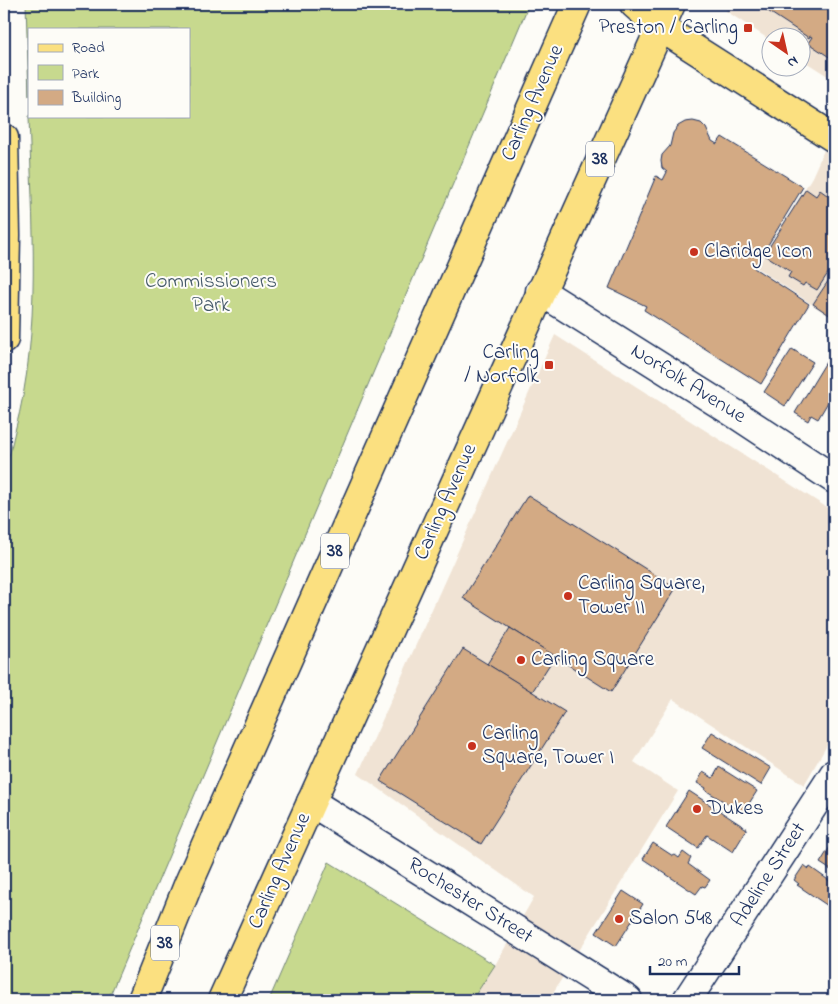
<svg xmlns="http://www.w3.org/2000/svg" width="838" height="1004" font-family="'Indie Flower',sans-serif">
<style>
.built{fill:#f0e3d4}
.green{fill:#c7d98e;stroke:#718476}
.building{fill:#d3aa84;stroke:#1b2f5e}
.lines{fill:none;stroke-linecap:round;stroke-linejoin:round}
.minor-casing{stroke:#1b2f5e;stroke-width:31}
.major-casing{stroke:#1b2f5e;stroke-width:31}
.minor{stroke:#fdfcf7;stroke-width:28}
.major{stroke:#fbe080;stroke-width:28}
.poi-dot{fill:#c8321e;stroke:#fdfcf7;stroke-width:2}
.labels{text-anchor:middle;dominant-baseline:central;stroke-width:4;stroke-linejoin:round;paint-order:stroke}
.shield{fill:#fdfcf7;stroke:#5f6c8c;stroke-width:1}
.shield-label{font-size:20px;font-weight:bold;fill:#1b2f5e}
.poi-label{font-size:21px;fill:#1b2f5e;stroke:#fdfcf7;text-anchor:start}
.street-label{font-size:21px;fill:#1b2f5e;stroke:#fdfcf7}
.park-label{font-size:21px;fill:#465a6a;stroke:#fdfcf7}
</style>
<rect width="100%" height="100%" fill="#fdfcf7"/>
<filter id="ink" filterUnits="userSpaceOnUse"><feTurbulence type="fractalNoise" baseFrequency=".02" numOctaves="2"/><feDisplacementMap in="SourceGraphic" scale="10" xChannelSelector="R" yChannelSelector="G"/><feConvolveMatrix kernelMatrix="1 2 1 2 8 2 1 2 1" color-interpolation-filters="sRGB"/></filter>
<g filter="url(#ink)">
<g class="built">
<path d="M728 4H834V80L801 59 800 38H770V40L726 11Z"/>
<path d="M834 128V319L757 268 812 177Z"/>
<path d="M555 335 834 512V733L804 785 673 699 634 762 678 791 551 996 557 1000H472L495 965 534 897 358 774Z"/>
</g>
<g class="green">
<path d="M26 4H529L108 1000H4V471C9 459 12 444 15 431 42 332 32 219 29 116H189V29H29V96Z"/>
<path d="M329 862 495 965 472 1000H269Z"/>
</g>
<g class="building">
<path d="M757 4H834V60L808 43 812 37 810 36 809 38Z"/>
<path d="M693 121 701 123 706 128 712 141 717 144 722 137 803 187 754 268 809 304 761 384 644 310 646 306 609 288 656 176 663 180 667 172 662 168 661 161 662 155 670 146 673 133 678 126 685 122Z"/>
<path d="M806 189 816 196 820 190 834 200V264L817 290 805 283 803 286 788 277 791 272 764 255Z"/>
<path d="M834 272V318L813 304Z"/>
<path d="M792 349 813 362 785 406 764 392Z"/>
<path d="M826 362 834 367V392L818 419 811 415 808 421 795 413Z"/>
<path d="M528 495 676 588 611 692 463 598Z"/>
<path d="M510 628 555 656 532 692 487 664Z"/>
<path d="M463 649 565 712 481 844 380 781Z"/>
<path d="M712 732 771 768 761 785 702 748Z"/>
<path d="M719 767 757 791 743 813 705 790 706 788 697 783 703 772 713 778Z"/>
<path d="M689 791 747 829 733 852 707 835 698 848 666 827Z"/>
<path d="M833 842H834V872L820 863Z"/>
<path d="M653 843 673 856 675 855 679 858 683 852 691 858 688 864 710 880 705 887 702 886 696 894 643 859Z"/>
<path d="M804 865 809 869 810 867 834 884V910L797 885 799 884 794 880Z"/>
<path d="M623 891 643 904 616 946 596 933Z"/>
</g>
<g class="lines">
<g class="minor-casing">
<g id="minor">
<path d="M540 291 737 415 834 479"/>
<path d="M311 802 628 1000"/>
<path d="M687 1000 834 774"/>
</g>
</g>
<g class="major-casing">
<g id="major">
<path d="M634 4 660 27 834 138"/>
<path d="M4 138 6 235 4 339"/>
<path d="M142 1000 188 885 577 4"/>
<path d="M222 1000 671 4"/>
</g>
</g>
<use href="#minor" class="minor"/>
<use href="#major" class="major"/>
</g>
</g>
<g class="poi-dot">
<rect x="743" y="23" width="10" height="10" rx="2.5"/>
<circle cx="694" cy="252" r="5"/>
<rect x="544" y="360" width="10" height="10" rx="2.5"/>
<circle cx="568" cy="596" r="5"/>
<circle cx="521" cy="660" r="5"/>
<circle cx="472" cy="746" r="5"/>
<circle cx="697" cy="809" r="5"/>
<circle cx="619" cy="919" r="5"/>
</g>
<g class="labels">
<g class="shield">
<rect x="586" y="141.5" width="28" height="35" rx="4"/>
<rect x="321" y="533.5" width="28" height="35" rx="4"/>
<rect x="151" y="925.5" width="28" height="35" rx="4"/>
</g>
<g class="shield-label">
<text x="600" y="159">38</text>
<text x="335" y="551">38</text>
<text x="165" y="943">38</text>
</g>
<g class="poi-label">
<text x="738" y="28" text-anchor="end">Preston / Carling</text>
<text x="704" y="252">Claridge Icon</text>
<text x="539" y="353" text-anchor="end">Carling<tspan x="539" dy="24">/ Norfolk</tspan></text>
<text x="578" y="584">Carling Square,<tspan x="578" dy="24">Tower II</tspan></text>
<text x="531" y="660">Carling Square</text>
<text x="482" y="734">Carling<tspan x="482" dy="24">Square, Tower I</tspan></text>
<text x="707" y="809">Dukes</text>
<text x="629" y="919">Salon 548</text>
</g>
<g class="street-label">
<text transform="translate(533 103) rotate(-66)">Carling Avenue</text>
<text transform="translate(688 384) rotate(32)">Norfolk Avenue</text>
<text transform="translate(446 502) rotate(-66)">Carling Avenue</text>
<text transform="translate(280 871) rotate(-66)">Carling Avenue</text>
<text transform="translate(769 875) rotate(-57)">Adeline Street</text>
<text transform="translate(470 901) rotate(32)">Rochester Street</text>
</g>
<g class="park-label">
<text x="211" y="282">Commissioners<tspan x="211" dy="24">Park</tspan></text>
</g>
</g>
<rect width="838" height="1004" fill="none" stroke="#fdfcf7" stroke-width="20"/>
<rect x="10" y="10" width="818" height="984" fill="none" stroke="#1b2f5e" stroke-width="2" filter="url(#ink)"/>
<rect x="28" y="28" width="162" height="90" fill="#fdfcf7" stroke="#a3aaba"/>
<rect x="38" y="44" width="25" height="8" fill="#fbe080" stroke="#a3aaba"/>
<text x="72" y="52" font-size="15" fill="#1b2f5e">Road</text>
<rect x="38" y="65" width="25" height="15" fill="#c7d98e" stroke="#a3aaba"/>
<text x="72" y="78" font-size="15" fill="#1b2f5e">Park</text>
<rect x="38" y="90" width="25" height="15" fill="#d3aa84" stroke="#a3aaba"/>
<text x="72" y="102" font-size="15" fill="#1b2f5e">Building</text>
<g transform="translate(786 52) rotate(146)"><circle r="24" fill="#fdfcf7" stroke="#a3aaba"/>
<path d="M0-4L9 19L0 12L-9 19Z" fill="#c8321e"/>
<text y="-8" font-size="14" font-weight="bold" text-anchor="middle" fill="#1b2f5e">N</text>
</g>
<path d="M650 966v8h89v-8" fill="none" stroke="#1b2f5e" stroke-width="2.5"/>
<text x="658" y="966" font-size="15" fill="#1b2f5e" stroke="#fdfcf7" stroke-width="4" paint-order="stroke">20 m</text>
</svg>
